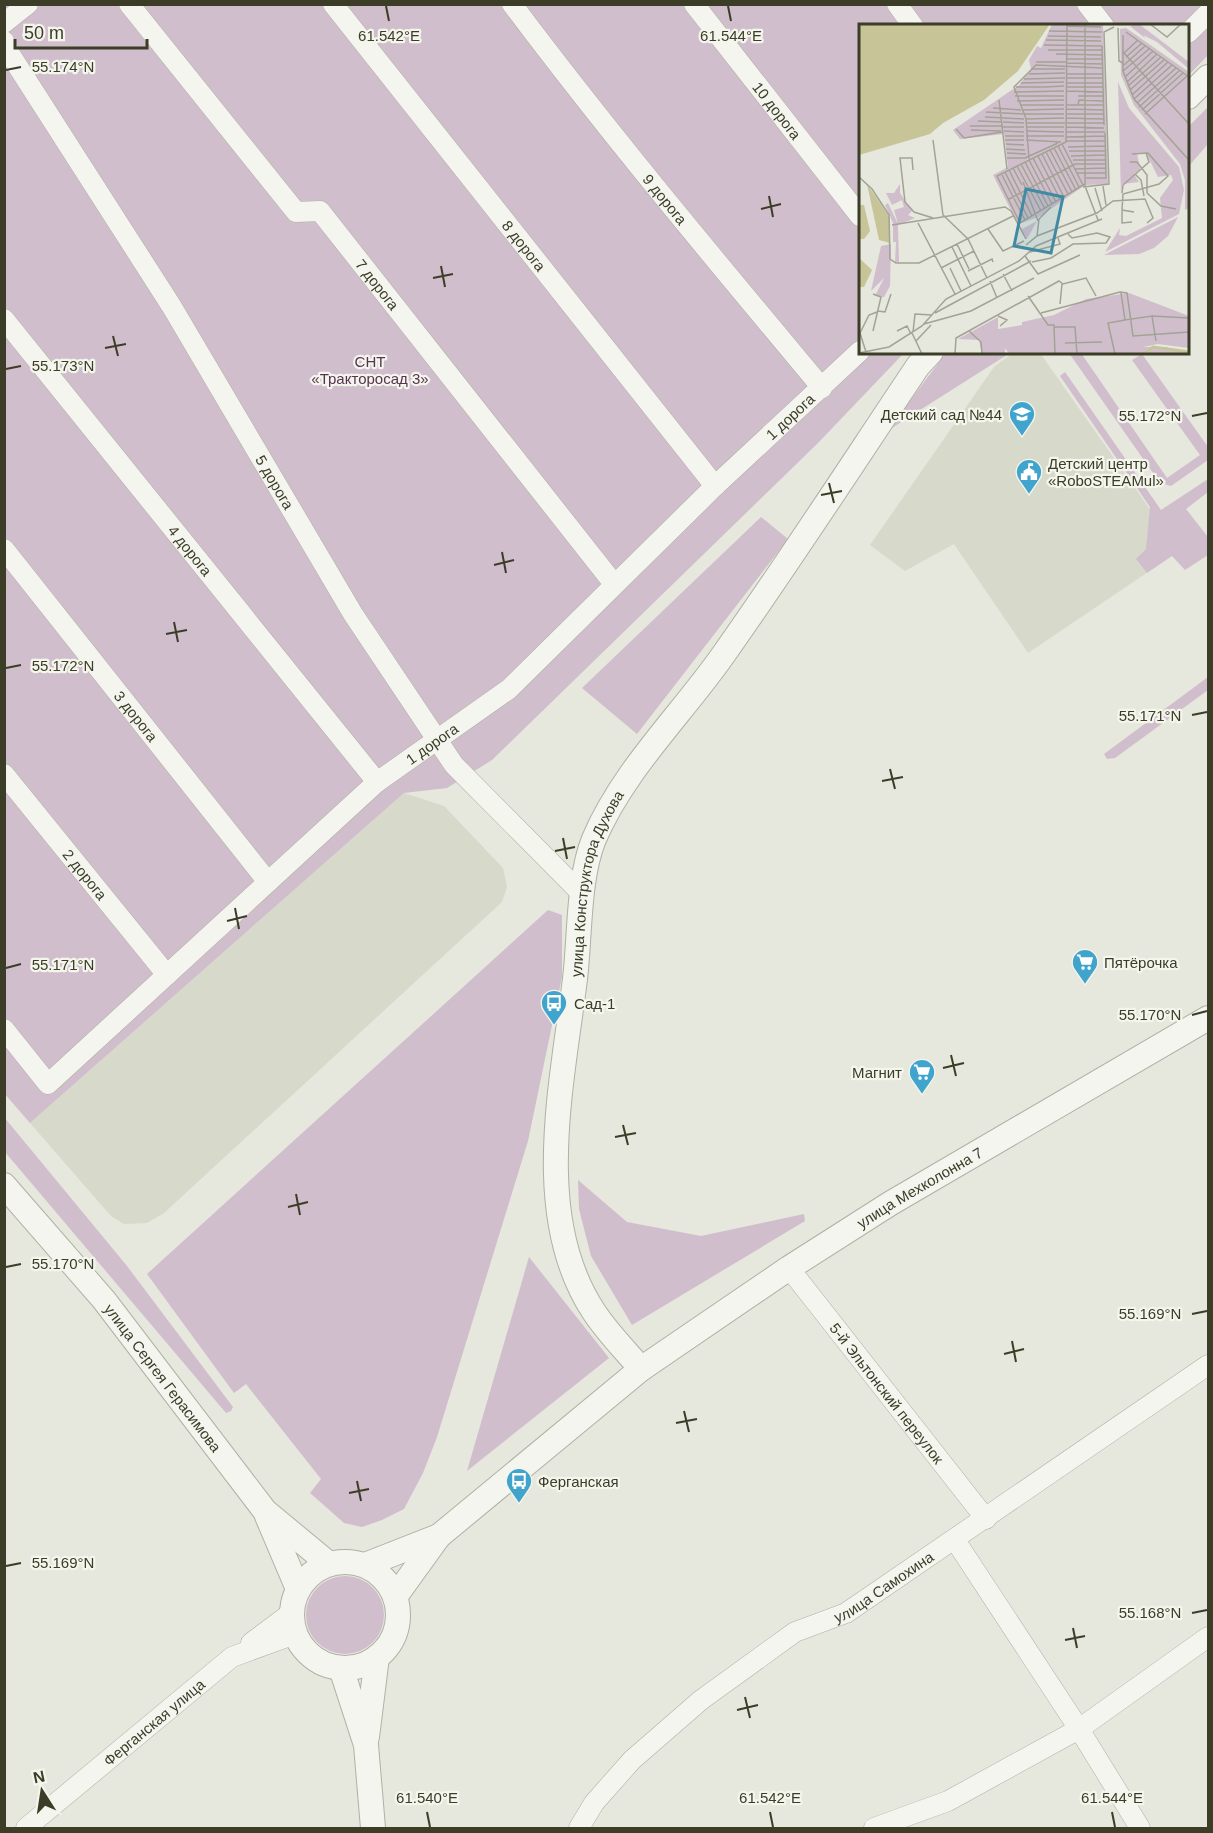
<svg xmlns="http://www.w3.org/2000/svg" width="1213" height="1833" font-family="Helvetica,sans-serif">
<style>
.built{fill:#d7d9cb}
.green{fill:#d1becd}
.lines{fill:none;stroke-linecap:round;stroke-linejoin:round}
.minor-casing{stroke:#afb1a3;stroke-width:21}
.tertiary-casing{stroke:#afb1a3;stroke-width:26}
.minor{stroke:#f5f5f0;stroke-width:20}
.tertiary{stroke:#f5f5f0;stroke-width:24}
.ticks{fill:none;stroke:#3b3d27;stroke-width:2}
.labels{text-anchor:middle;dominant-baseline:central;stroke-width:4.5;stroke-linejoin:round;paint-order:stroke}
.street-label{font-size:15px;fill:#3b3d27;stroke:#f4f5ec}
.park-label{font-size:15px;fill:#593450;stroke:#f4f5ec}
.poi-label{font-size:15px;fill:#3b3d27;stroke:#f4f5ec;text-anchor:start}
.inset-river{fill:none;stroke:#c7c598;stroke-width:3}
.inset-road{fill:none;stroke:#a2a394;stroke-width:1.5}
.view{fill:#408aa4;fill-opacity:0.15;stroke:#408aa4;stroke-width:3}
.inset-edge{fill:none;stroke:#3b3d27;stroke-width:3}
.ticks-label{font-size:15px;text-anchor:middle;fill:#3b3d27;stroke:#f4f5ec;stroke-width:4.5;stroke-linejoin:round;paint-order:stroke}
</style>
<rect width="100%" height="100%" fill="#e6e7dd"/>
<g class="built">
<path d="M1014 352 1040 353 1166 532 1151 570 1028 653 954 544 905 571 870 545 994 367Z"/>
<path d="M404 793 444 806 503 868 507 887 502 902 164 1213 147 1223 124 1224 111 1216 30 1123Z"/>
</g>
<g class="green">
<path d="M1208 4V55L1188 76V26H860V352L904 353 818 443 492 760 447 788 404 793 30 1123 4 1093V5Z"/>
<path d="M1208 107V144L1188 167V127Z"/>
<path d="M946 353H1010L887 431Z"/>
<path d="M1069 353H1081L1167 478 1200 455 1132 360 1142 354 1208 447V460L1171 486 1160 483Z"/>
<path d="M1065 372 1161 510 1208 479V492L1186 509 1208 537V555L1185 570 1172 556 1147 573 1136 559 1146 549 1150 507 1060 376Z"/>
<path d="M761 517 788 539 637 734 582 688Z"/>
<path d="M1208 677V690L1115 758 1107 759 1104 754Z"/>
<path d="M548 910 562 915V977L528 1141 437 1437 423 1473 404 1509 382 1520 362 1527 344 1523 310 1493 321 1479 246 1384 234 1393 147 1274Z"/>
<path d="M4 1117 127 1266 233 1407 231 1411 226 1413 5 1152Z"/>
<path d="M578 1180 627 1222 701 1236 804 1214 805 1221 632 1325 591 1256 579 1209Z"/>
<path d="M529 1257 609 1358 467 1471Z"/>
<circle cx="345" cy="1615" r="39"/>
</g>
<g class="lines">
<g class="minor-casing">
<g id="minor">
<path id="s1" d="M129 4 296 212 320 211 614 584"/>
<path id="s2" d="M333 4 715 486"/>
<path id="s3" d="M512 4C611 136 717 262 822 388"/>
<path id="s4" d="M694 4 860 216"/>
<path d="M897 4 913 26"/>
<path d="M1087 4 1104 26"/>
<path d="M4 23 28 4"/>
<path d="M1188 33 1208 13"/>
<path id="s5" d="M4 41 6 48 172 307 353 614 454 765 582 894"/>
<path id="s6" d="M4 319 377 782"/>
<path id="s7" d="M4 549 268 882"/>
<path id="s8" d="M4 774 167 975"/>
<path id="s9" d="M4 1029 48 1084 377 782 509 689 715 486 860 351"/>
<path id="s10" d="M789 1268 986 1519"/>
<path d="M955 1540 1079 1729 1140 1828"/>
<path d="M251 1643 291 1613"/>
<path id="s11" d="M26 1828 232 1657 295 1634"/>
<path id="s12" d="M579 1828 594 1803 632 1760 701 1700 795 1632 846 1613 1208 1365"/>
<path d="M874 1828 948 1801 1079 1729 1208 1637"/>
</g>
</g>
<g class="tertiary-casing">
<g id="tertiary">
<path d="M1188 97 1208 77"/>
<path id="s13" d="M4 1185 104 1300 265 1511 329 1564"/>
<path id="s14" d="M641 1369C626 1351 607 1332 594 1312 531 1217 562 1085 575 979 580 937 578 878 594 839 623 771 679 717 721 658 789 562 853 463 918 366L931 352"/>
<path d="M267 1516 298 1589"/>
<circle cx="345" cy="1615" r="53"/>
<path d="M365 1565 439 1536"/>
<path id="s15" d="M395 1597 439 1536 641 1369 789 1268 891 1203 1208 1018"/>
<path d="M341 1668 366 1745 373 1828"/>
<path d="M367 1737 377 1657"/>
</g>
</g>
<use href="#minor" class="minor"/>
<use href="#tertiary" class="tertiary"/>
</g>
<path class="ticks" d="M386 6 389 21M728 6 731 21M6 70 21 67M769 196 773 217M761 209 781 204M441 266 445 287M433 278 453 274M113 336 118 356M105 348 126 344M6 369 21 366M1192 416 1207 413M829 483 834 503M821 495 842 491M502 552 506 573M494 565 514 560M174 622 178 642M166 634 187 630M6 668 21 665M1192 715 1207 712M890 769 895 789M882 781 903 777M563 838 567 859M555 851 575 847M235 908 239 929M227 921 247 916M6 968 21 964M1192 1015 1207 1011M951 1055 956 1076M943 1068 964 1063M623 1125 628 1145M615 1137 636 1133M296 1194 300 1215M288 1207 308 1202M6 1267 21 1264M1192 1314 1207 1311M1012 1341 1016 1362M1004 1354 1024 1349M684 1411 689 1432M676 1423 697 1419M357 1481 361 1501M349 1493 369 1489M6 1566 21 1563M1192 1613 1207 1610M1073 1628 1077 1648M1065 1640 1085 1636M745 1697 750 1718M737 1710 758 1705M427 1812 430 1827M770 1812 773 1827M1112 1812 1115 1827"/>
<defs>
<g id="school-pin" transform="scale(1.35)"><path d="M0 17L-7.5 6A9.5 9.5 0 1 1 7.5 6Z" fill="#41a4cd" stroke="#f4f5ec"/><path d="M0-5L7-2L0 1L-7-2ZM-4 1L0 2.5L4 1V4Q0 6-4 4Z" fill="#fff"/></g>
<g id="civic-pin" transform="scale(1.35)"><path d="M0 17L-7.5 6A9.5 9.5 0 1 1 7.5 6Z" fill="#41a4cd" stroke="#f4f5ec"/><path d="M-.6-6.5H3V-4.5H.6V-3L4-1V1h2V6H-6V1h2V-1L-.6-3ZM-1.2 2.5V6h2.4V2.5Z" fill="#fff"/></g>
<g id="supermarket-pin" transform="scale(1.35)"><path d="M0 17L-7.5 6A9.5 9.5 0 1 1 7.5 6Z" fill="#41a4cd" stroke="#f4f5ec"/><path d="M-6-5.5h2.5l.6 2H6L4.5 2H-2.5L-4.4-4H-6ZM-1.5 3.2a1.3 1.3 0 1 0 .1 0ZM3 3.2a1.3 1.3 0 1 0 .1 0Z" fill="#fff"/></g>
<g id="bus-pin" transform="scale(1.35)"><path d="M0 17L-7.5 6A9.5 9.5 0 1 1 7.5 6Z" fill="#41a4cd" stroke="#f4f5ec"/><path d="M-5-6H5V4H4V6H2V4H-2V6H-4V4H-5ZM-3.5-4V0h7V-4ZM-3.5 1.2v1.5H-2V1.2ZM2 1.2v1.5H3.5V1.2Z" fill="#fff"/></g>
</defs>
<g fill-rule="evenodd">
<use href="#school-pin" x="1022" y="414"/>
<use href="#civic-pin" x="1029" y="472"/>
<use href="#supermarket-pin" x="1085" y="962"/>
<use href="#bus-pin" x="554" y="1003"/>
<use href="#supermarket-pin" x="922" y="1072"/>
<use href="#bus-pin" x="519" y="1481"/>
</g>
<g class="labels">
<g class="street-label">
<text stroke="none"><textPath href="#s4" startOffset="135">10 дорога</textPath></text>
<text stroke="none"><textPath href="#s3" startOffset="248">9 дорога</textPath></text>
<text stroke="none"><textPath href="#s2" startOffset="308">8 дорога</textPath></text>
<text stroke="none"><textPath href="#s1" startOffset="384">7 дорога</textPath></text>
<text stroke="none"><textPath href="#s9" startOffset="1070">1 дорога</textPath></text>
<text stroke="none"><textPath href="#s5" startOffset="518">5 дорога</textPath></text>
<text stroke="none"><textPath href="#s6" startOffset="297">4 дорога</textPath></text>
<text stroke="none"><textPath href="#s7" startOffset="213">3 дорога</textPath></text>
<text stroke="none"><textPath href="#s9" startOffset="584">1 дорога</textPath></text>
<text stroke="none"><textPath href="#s8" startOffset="129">2 дорога</textPath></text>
<text stroke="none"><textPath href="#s14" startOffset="514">улица Конструктора Духова</textPath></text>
<text stroke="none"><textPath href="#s15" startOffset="670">улица Мехколонна 7</textPath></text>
<text stroke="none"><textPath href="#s13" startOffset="250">улица Сергея Герасимова</textPath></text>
<text stroke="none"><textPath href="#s10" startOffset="159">5-й Эльтонский переулок</textPath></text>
<text stroke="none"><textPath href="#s12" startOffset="394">улица Самохина</textPath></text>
<text stroke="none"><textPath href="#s11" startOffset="166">Ферганская улица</textPath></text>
</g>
<g class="park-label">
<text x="370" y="361">СНТ<tspan x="370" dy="17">«Тракторосад 3»</tspan></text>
</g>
<g class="poi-label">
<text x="1002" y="414" text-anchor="end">Детский сад №44</text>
<text x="1048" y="463">Детский центр<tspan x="1048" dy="17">«RoboSTEAMul»</tspan></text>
<text x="1104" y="962">Пятёрочка</text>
<text x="574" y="1003">Сад-1</text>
<text x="902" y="1072" text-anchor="end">Магнит</text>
<text x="538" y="1481">Ферганская</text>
</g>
</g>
<g transform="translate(859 24)">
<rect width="330" height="330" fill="#e6e7dd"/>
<path d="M193 0H244L249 160 226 161 182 192 160 200 163 205 178 197 168 215 161 204 134 151 149 143 145 110 101 115 94 106 160 61 172 45 170 36 178 22 182 24ZM280 0 330 38V45L298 18 284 11 287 15 271 2ZM267 4 330 48V184L326 186V156L321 140 275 81 262 51 261 5ZM259 58 270 84 320 143 325 166 320 190 246 228 261 204 260 211 267 212 303 194 301 174 314 156 312 151 299 153 287 129H278L281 145 275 150 280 158 263 160 262 171ZM41 160V169L53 187 49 191 56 194 39 201 40 238H36L37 218H34V199L26 181 29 179 39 200 35 186 45 183 43 176 33 181 27 169H35ZM319 193 309 212 295 224 280 230 245 231ZM32 220 31 262 25 273 16 272 25 254 12 267 22 222ZM270 269 330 292V324L299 320 284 323H307L330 330H285L289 325 284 330H150L146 324V330H123L120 316 99 315 139 293V305L163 301V298L195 291 227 275Z" fill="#d1becd"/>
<path d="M0 0H191L159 47 125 76 84 99 71 110 0 131ZM8 160 31 194V219L20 216ZM0 181H5L11 207 5 215H0ZM0 234 13 246 5 263H0Z" fill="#c7c598"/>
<path class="inset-river" d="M285 330 294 323 330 328"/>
<path class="inset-road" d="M208 0 207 118 138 152 161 199 226 160M226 0V162L239 196M291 0 308 13 322 0M208 2 242 3M259 4 260 37 264 39M190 7 243 8M267 8 330 53M264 11V47L275 75 329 135M189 12 242 13M187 16 242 17M185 21 243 22M243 22 245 101M189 26H243M264 28 330 100M265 29 279 16M197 30 243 31M267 33 283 19M208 35H243M177 38H208M208 39 243 40M265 41 286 22M172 45H206M264 47 290 25M170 50 206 49M208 50H243M266 53 294 27M208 54H243M165 55 206 54M268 58 298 30M162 59 205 58M208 59H244M269 62 302 33M157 63H186M186 63 205 62M207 63H244M271 66 306 35M207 67 244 68M155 68 205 67M273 71 309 38M156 72H205M219 72H244M275 75 313 41M140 76 148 145M158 77 205 76M278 79 317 44M161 81H205M208 81H245M219 81 220 76 244 77M280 83 320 47M134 84 162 86M208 85 245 86M163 86 205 85M283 86 324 49M127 88 164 90M165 90H205M207 90H245M286 90 328 52M126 93 165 95M207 94 245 95M167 95 205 94M119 97 143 98M144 98 165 99M167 99H206M207 99H245M111 102H144M144 103H165M167 103H205M207 103 245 104M97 105 105 114 143 108M112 106 142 107M145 107 165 108M167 107 205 108M207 108H246M146 112H165M167 112H205M207 113 246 112M74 116 84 191 109 215 128 254M146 116H165M167 116 202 118M207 117H246M147 120 165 121M203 120 224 161M199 122 220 163M209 123 246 122M195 124 217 166M147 125 166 126M191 126 213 168M210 127H246M187 128 209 170M148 129 167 130M183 130 205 173M273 130 289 129 309 152 300 160 264 170 263 186 275 188M179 132 201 175M212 132 246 131M148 134H166L199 119M174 134 197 178M170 135 167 95 155 63 177 41 243 44M170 136 193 180M214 136H246M166 138 189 182M271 138H278L288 151V169M162 140 186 185M158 142 182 187M154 144 163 161M216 145 247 144M54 146 53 134H41L46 178 55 188 74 194M150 146 173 192M146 148 169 194M142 149 166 196M218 149H247M276 150 282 156 285 172M0 153 13 165 30 191 31 235 37 239H60L154 192M227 154H247L246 109M164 158 179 197M244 162 247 181M224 163 250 160 245 8 255 3M236 164 243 187M263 169 264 161 290 138 287 129M288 169 302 182 317 185M150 175 216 140H246M263 187V199L273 198M59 199 96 270M33 201 146 183 152 187 167 215M129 205 144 227 165 217M178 212 180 195 192 183M98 220 110 245M167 221 178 212 238 189 254 177 286 175 294 194 288 199M93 223 112 262M171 228 201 220 199 214M166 232 179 250 221 231M173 238 192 234 214 220 247 219 251 213 238 209 213 214 209 210M82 244 115 227M91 244 102 267M109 247 133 235 134 238M144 250 153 267M131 257 138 274M262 269 266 296 293 292 297 317M14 270 22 273 14 307M169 272 189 301H195L196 330M201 280 203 260M19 287 26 288 32 270M76 289 172 237M182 289 261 268 268 269 274 312 330 308M139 292 148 296 141 302M293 292 330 294M65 300 112 287 175 254M195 303H216L218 330M38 307 48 302 52 310M110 307 122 318 123 330M54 308 56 290 73 291M53 309 63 330M57 317 72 301M206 319 243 318M7 328 1 309 10 291 18 288M0 329 30 323 63 302 87 275 160 237 177 222 243 195M96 330 97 314 200 257 204 260 227 254 237 272M256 330 249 299 266 296"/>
<path class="view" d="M167 165 204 173 192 229 155 222Z"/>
<rect width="330" height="330" class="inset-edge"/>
</g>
<g class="ticks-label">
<text x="389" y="41">61.542°E</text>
<text x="731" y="41">61.544°E</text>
<text x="63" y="72">55.174°N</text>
<text x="63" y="371">55.173°N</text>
<text x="1150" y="421">55.172°N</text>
<text x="63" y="671">55.172°N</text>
<text x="1150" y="721">55.171°N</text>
<text x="63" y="970">55.171°N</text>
<text x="1150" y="1020">55.170°N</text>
<text x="63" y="1269">55.170°N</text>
<text x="1150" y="1319">55.169°N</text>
<text x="63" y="1568">55.169°N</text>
<text x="1150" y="1618">55.168°N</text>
<text x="427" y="1803">61.540°E</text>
<text x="770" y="1803">61.542°E</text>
<text x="1112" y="1803">61.544°E</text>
</g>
<rect width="1213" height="1833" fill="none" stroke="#3b3d27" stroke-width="12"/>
<g transform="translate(42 1791) rotate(348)" stroke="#f4f5ec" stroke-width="4.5" paint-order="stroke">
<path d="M0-4.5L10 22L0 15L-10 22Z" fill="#3b3d27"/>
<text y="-9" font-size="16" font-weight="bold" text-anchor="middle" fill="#3b3d27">N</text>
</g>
<path d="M15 39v9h132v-9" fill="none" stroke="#3b3d27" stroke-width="3"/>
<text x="24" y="39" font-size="18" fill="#3b3d27" stroke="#f4f5ec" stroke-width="4.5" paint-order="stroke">50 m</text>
</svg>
